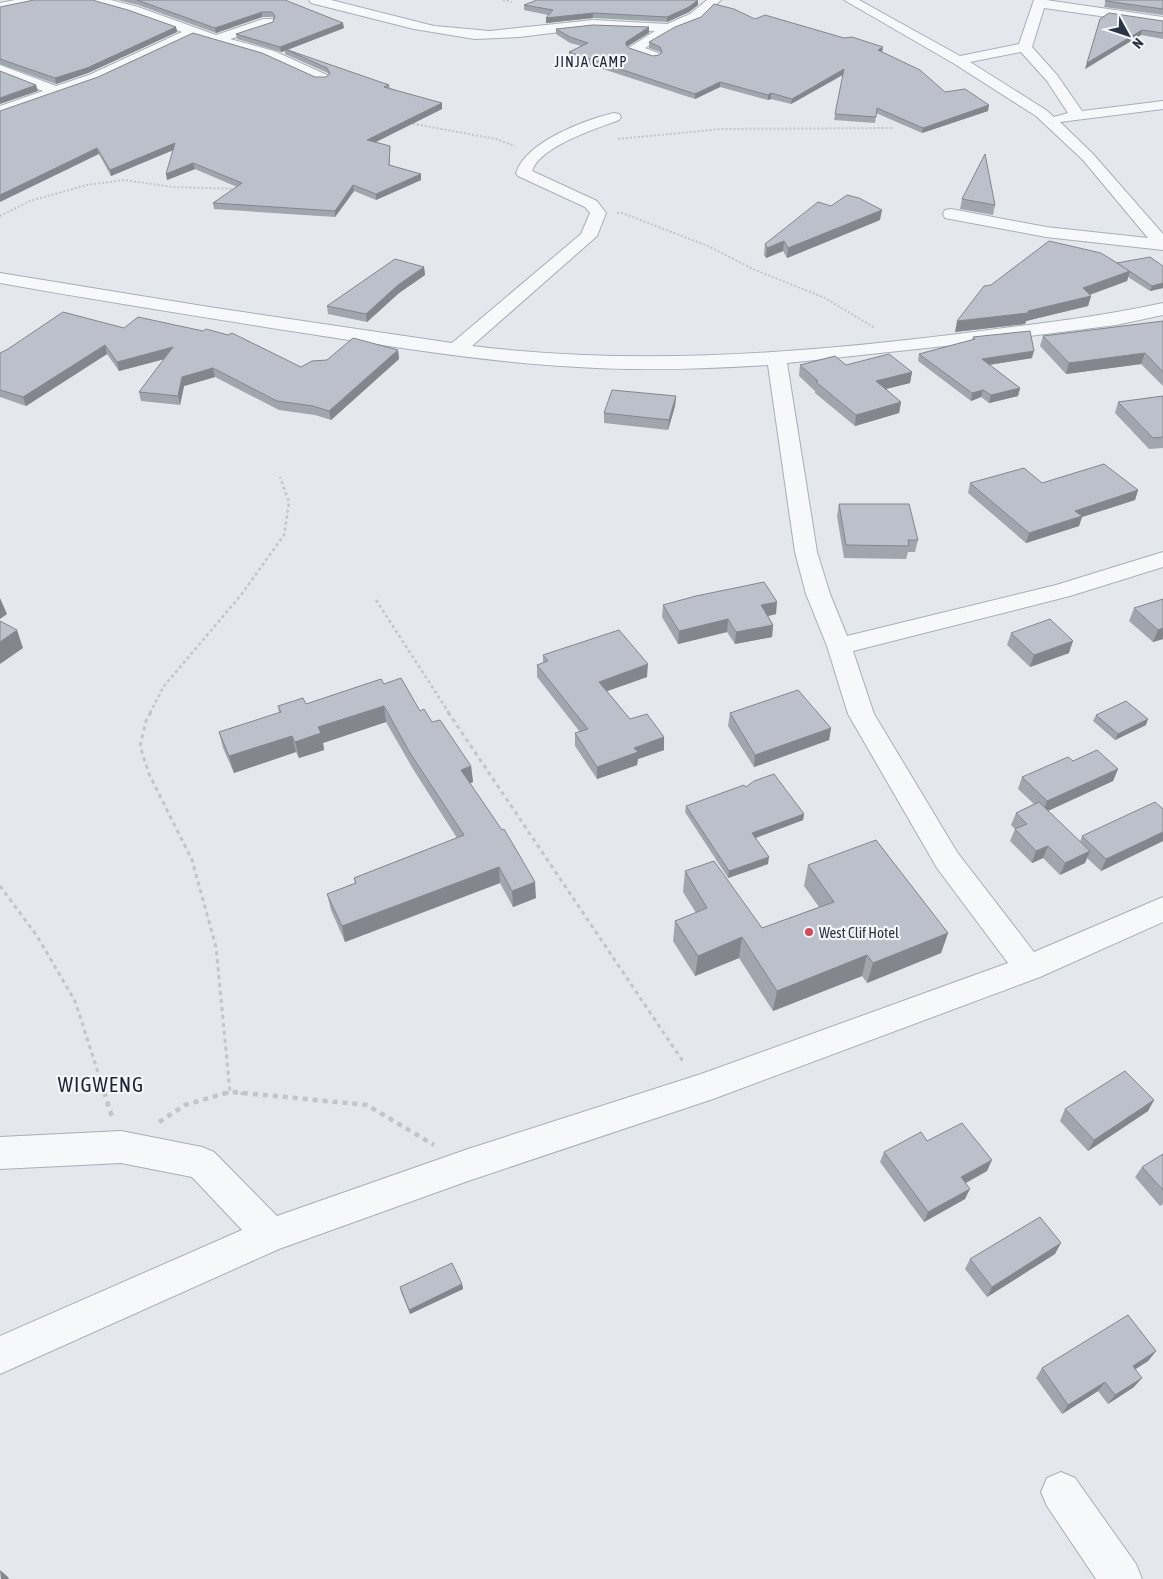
<svg xmlns="http://www.w3.org/2000/svg" width="1163" height="1579" font-family="'Asap Condensed',sans-serif">
<style>
.lines{fill:none;stroke-linecap:round;stroke-linejoin:round}
.minor-casing{stroke:#a9aeb7;stroke-width:2}
.path-far3{stroke:#c2c5cb;stroke-width:2;stroke-dasharray:2 2;stroke-linecap:butt}
.path-far2{stroke:#c2c5cb;stroke-width:2.5;stroke-dasharray:3 3;stroke-linecap:butt}
.path-far1{stroke:#c2c5cb;stroke-width:3;stroke-dasharray:4 4;stroke-linecap:butt}
.path{stroke:#c2c5cb;stroke-width:4.5;stroke-dasharray:5 5;stroke-linecap:butt}
.minor{fill:#f7f8fa;fill-rule:evenodd}
.wall{fill:#a1a5ae}
.shaded-wall{fill:#83868d}
.building{fill:#bbc0ca;stroke:#83868d}
.poi-dot{fill:#d1495b;stroke:#f4f6f9;stroke-width:2}
.labels{text-anchor:middle;dominant-baseline:central;stroke-width:4.5;stroke-linejoin:round;paint-order:stroke}
.far-quarter-label{font-size:15px;letter-spacing:1px;fill:#1d2536;stroke:#f4f6f9}
.poi-label{font-size:15px;fill:#2b3445;stroke:#f4f6f9;text-anchor:start}
.near-quarter-label{font-size:21px;letter-spacing:1px;fill:#1d2536;stroke:#f4f6f9}
</style>
<rect width="100%" height="100%" fill="#e4e7ec"/>
<g class="lines">
<g class="minor-casing">
<g id="minor">
<path d="M15 0H38L36 3 0 11V3Z"/>
<path d="M90 0H111L138 7 216 35 263 19H273L274 22 273 25 230 39 274 51 327 75 329 78 327 81H317L264 57 194 36 99 81 0 115V106L43 91 0 74V65L56 86 89 75 182 32 130 13 92 3Z"/>
<path d="M309 0H331L434 26 490 31 593 20 667 24 690 14 707 0H721L700 20 674 31 645 48 658 53 660 56 658 59 653 60 629 52 627 49 655 31 593 28 519 37 475 39 414 29 311 3Z"/>
<path d="M844 0H859L960 56 1019 44 1034 0H1046L1163 17V25L1044 8 1032 47 1057 75 1082 111 1163 101V109L1060 122 1093 154 1163 234V250L1046 237 945 218 943 214 945 210 951 209 1046 227 1148 238 1083 160 1036 116 953 63ZM1021 52 1047 81 1068 113 1054 117 1046 110 970 62Z"/>
<path d="M614 113 619 114 621 117 619 120C596 129 540 146 532 171L597 201 606 213 597 236 472 346C635 366 796 354 958 334 1026 325 1095 318 1163 303V315L1116 325 991 341 787 363 817 552 830 594 847 636 1056 585 1163 552V567L1070 596 853 651 874 714 957 852 1034 952 1163 897V922L1040 977 713 1099 468 1181 279 1249 0 1374V1336L242 1230 192 1177 121 1163 0 1169V1137L121 1131 202 1147 214 1152 277 1216 468 1149 701 1074 1008 963 937 868 848 714 827 646 806 594 795 552 768 365C705 369 641 371 578 367 485 362 395 347 304 333 202 317 101 301 0 283V273L209 307 452 343 581 234 590 213 585 207 518 176 516 173C526 142 584 120 614 113Z"/>
<path d="M1061 1472 1075 1478 1136 1564 1142 1579H1096L1047 1506 1041 1492 1047 1478Z"/>
</g>
</g>
<g class="path-far3">
<path d="M503 0 512 2"/>
<path d="M409 123 496 139 515 146"/>
<path d="M618 139 721 129 894 128"/>
<path d="M617 213H622L708 246 753 269 825 298 875 328"/>
<path d="M0 216 30 201 87 185 124 180 173 187 238 189"/>
</g>
<g class="path-far2">
<path d="M376 600 449 713"/>
<path d="M150 713 164 686 241 595 284 535 289 502 280 477"/>
</g>
<g class="path-far1">
<path d="M151 712 146 721 140 746 149 774 192 860 216 947 230 1092"/>
<path d="M448 712 684 1063"/>
<path d="M0 886 37 936 75 1001 105 1094"/>
<path d="M225 1094 230 1092 246 1094"/>
</g>
<g class="path">
<path d="M104 1092 112 1117"/>
<path d="M233 1092 367 1105 434 1145"/>
<path d="M159 1122 185 1105 229 1092"/>
</g>
<use href="#minor" class="minor"/>
</g>
<g class="wall">
<path d="M118 0H285L344 28 287 50 389 85 390 88 442 109 375 142 390 146V165L421 174V180L376 200 354 191 335 217 214 209 213 203 237 187 195 169 167 180 173 150 111 176 99 154 0 111 315 77H326L329 75 328 73 285 54V51L281 52 237 39 236 34 273 22 274 19 273 17H262L216 33 138 5Z"/>
<path d="M698 0V5L689 12 667 22 593 18 546 23 548 15 524 10V5Z"/>
<path d="M1106 0H1163V15L1104 7Z"/>
<path d="M0 7 176 27 177 32 88 73 56 84 0 64Z"/>
<path d="M755 19 883 47 882 52 945 92 988 111 922 133 876 113 875 123 834 120 843 75 791 104 771 99 768 100 720 87 695 99 569 58V52L581 46 570 43 556 34V29L649 33 627 47 629 48 653 56 659 55 660 54V52L649 48V42Z"/>
<path d="M1100 19 1163 21V39L1141 35 1085 69Z"/>
<path d="M962 199 995 205 993 215 960 209Z"/>
<path d="M880 220 787 258 783 251 766 258 764 255 765 244Z"/>
<path d="M1117 263 1163 266V288L1150 291 1128 277 1127 281 1090 295 1091 296 1088 306 1026 321 1025 324 955 332Z"/>
<path d="M424 267 425 275 399 293 367 322 328 314 327 306Z"/>
<path d="M1163 321V386L1141 364 1066 374 1040 346 1043 336Z"/>
<path d="M124 328 301 367 327 360 398 350 399 359 331 420 315 415 279 410 215 377 184 386 180 405 141 401 139 392 165 359 119 371 107 354 26 406 0 397V353Z"/>
<path d="M973 337 1032 358 990 365 1020 388 1018 396 989 403 981 397 971 401 918 361 919 354 972 340Z"/>
<path d="M800 365H846L912 372 910 383 886 389 901 402 899 413 855 426 815 393V391L799 376Z"/>
<path d="M676 396 675 406 668 430 604 423V413Z"/>
<path d="M1163 396V448L1149 449 1115 413 1118 402Z"/>
<path d="M970 483H1042L1138 490 1135 500 1082 517 1079 526 1026 543 968 493Z"/>
<path d="M839 504 918 540 915 552H908L906 559 844 558 837 516Z"/>
<path d="M1163 599V639L1153 642 1129 621 1134 608Z"/>
<path d="M663 605 776 614 768 616 773 625 772 637 735 644 727 632 678 644 662 617Z"/>
<path d="M1011 633 1069 653 1030 667 1007 645Z"/>
<path d="M543 655 647 677 607 691 630 719 664 737V750L638 759 637 765 597 779 575 746V733L580 732 537 677V665L543 663Z"/>
<path d="M384 684 420 711 432 722 471 766 473 782 470 783 536 898 513 907 500 883 345 942 331 910 327 894 355 883 354 878 457 838 413 769 386 722 323 743 324 750 299 758 296 752 234 773 223 748 219 732 279 713 278 706 306 704Z"/>
<path d="M730 713 831 728 829 740 754 767 728 726Z"/>
<path d="M1096 715 1146 725 1115 740 1093 721Z"/>
<path d="M1073 761 1118 769 1113 781 1048 811 1080 842 1082 836 1163 809V841L1101 871 1087 858 1085 863 1060 875 1043 858 1032 863 1010 841 1015 829 1011 825 1016 813 1034 804 1018 789 1022 777Z"/>
<path d="M746 787 804 814 803 820 756 838 768 864 728 878 685 812 686 806Z"/>
<path d="M808 865 948 933 941 953 867 983 862 976 773 1011 739 958 695 976 673 941 675 921 696 913 683 892 685 871 762 928 819 907 804 886Z"/>
<path d="M1154 1100 1148 1111 1088 1151 1060 1121 1065 1109Z"/>
<path d="M927 1141 987 1171 966 1183 965 1199 924 1222 880 1162 884 1152Z"/>
<path d="M1163 1154V1204L1160 1206 1135 1177 1142 1167Z"/>
<path d="M1055 1254 987 1297 965 1269 970 1259Z"/>
<path d="M462 1284 463 1289 410 1314 401 1292 400 1287Z"/>
<path d="M1156 1351 1148 1361 1136 1369 1134 1387 1108 1404 1098 1391 1062 1414 1036 1378 1042 1368Z"/>
</g>
<g class="shaded-wall">
<path d="M698 0V5L689 12 667 22V17Z"/>
<path d="M262 12V17L216 33 215 28Z"/>
<path d="M593 13V18L546 23V18Z"/>
<path d="M343 23 344 28 287 50 285 49V51L281 52 280 47Z"/>
<path d="M176 27 177 32 88 73 56 84 55 78Z"/>
<path d="M649 27V33L626 47 625 50 626 42Z"/>
<path d="M1142 30 1141 35 1085 69 1087 63Z"/>
<path d="M883 47 882 52 878 50Z"/>
<path d="M844 69V74L791 104 792 99Z"/>
<path d="M720 82V87L695 99V94Z"/>
<path d="M36 85 38 91 0 104V98Z"/>
<path d="M771 93V99L768 100V95Z"/>
<path d="M442 103V109L368 146 367 140Z"/>
<path d="M989 105 988 111 922 133 923 128Z"/>
<path d="M175 143 176 149 111 176 110 170Z"/>
<path d="M97 148 99 154 0 202V195Z"/>
<path d="M193 163 195 169 167 180 166 174Z"/>
<path d="M421 174V180L376 200V194Z"/>
<path d="M353 185 354 191 335 217V211Z"/>
<path d="M882 210 880 220 787 258 788 248Z"/>
<path d="M784 241 783 251 766 258 767 248Z"/>
<path d="M424 267 425 275 399 293 367 322 366 314 398 285Z"/>
<path d="M1130 271 1127 281 1080 298 1083 288Z"/>
<path d="M1163 283V288L1150 291 1152 286Z"/>
<path d="M1091 296 1088 306 1026 321 1025 324 955 332 957 321 1028 311Z"/>
<path d="M105 345 107 354 26 406 23 397Z"/>
<path d="M173 347 176 356 119 371 117 362Z"/>
<path d="M398 350 399 359 331 420 329 411Z"/>
<path d="M1034 351 1032 358 980 366 982 359Z"/>
<path d="M1145 353 1141 364 1066 374 1069 363Z"/>
<path d="M213 368 215 377 184 386 180 405 178 396 182 377Z"/>
<path d="M912 372 910 383 874 392 876 381Z"/>
<path d="M1020 388 1018 396 989 403 991 395Z"/>
<path d="M983 390 981 397 971 401 972 393Z"/>
<path d="M676 396 675 406 668 430 669 420Z"/>
<path d="M901 402 899 413 855 426 856 415Z"/>
<path d="M1138 490 1135 500 1082 517 1079 526 1026 543 1029 533 1075 511Z"/>
<path d="M0 598 7 614 0 619Z"/>
<path d="M777 602 776 614 759 618 761 605Z"/>
<path d="M728 619 727 632 678 644 679 631Z"/>
<path d="M773 625 772 637 735 644 736 632Z"/>
<path d="M1163 628V639L1153 642 1158 630Z"/>
<path d="M17 630 23 648 0 664V642Z"/>
<path d="M1073 641 1069 653 1030 667 1034 655Z"/>
<path d="M648 664 647 677 599 694V682Z"/>
<path d="M384 706 386 722 323 743 324 750 299 758 295 742 318 727Z"/>
<path d="M1148 719 1146 725 1115 740 1118 734Z"/>
<path d="M831 728 829 740 754 767 755 755Z"/>
<path d="M292 736 296 752 234 773 229 756Z"/>
<path d="M664 737V750L638 759 637 765 597 779V767L634 748Z"/>
<path d="M471 766 473 782 463 786 461 770Z"/>
<path d="M1118 769 1113 781 1043 813 1047 801Z"/>
<path d="M804 814 803 820 752 839V833Z"/>
<path d="M1163 832V841L1101 871 1106 859Z"/>
<path d="M1048 846 1043 858 1032 863 1036 851Z"/>
<path d="M1090 851 1085 863 1060 875 1065 863Z"/>
<path d="M769 857 768 864 728 878 729 871Z"/>
<path d="M499 867 500 883 345 942 342 926Z"/>
<path d="M535 882 536 898 513 907 512 891Z"/>
<path d="M948 933 941 953 867 983 873 963Z"/>
<path d="M742 937 739 958 695 976 698 956Z"/>
<path d="M867 955 862 976 773 1011 777 991Z"/>
<path d="M1154 1100 1148 1111 1088 1151 1094 1140Z"/>
<path d="M992 1160 987 1171 956 1188 961 1177Z"/>
<path d="M970 1189 965 1199 924 1222 928 1212Z"/>
<path d="M1061 1243 1055 1254 987 1297 992 1287Z"/>
<path d="M462 1284 463 1289 410 1314 409 1310Z"/>
<path d="M1156 1351 1148 1361 1126 1375 1133 1366Z"/>
<path d="M1142 1378 1134 1387 1108 1404 1115 1395Z"/>
<path d="M1105 1382 1098 1391 1062 1414 1068 1405Z"/>
<path d="M0 1570 8 1577 9 1579H1Z"/>
</g>
<g class="building">
<path d="M34 0H92L128 10 176 27 87 68 55 78 0 59V7Z"/>
<path d="M137 0H285L343 23 280 47 236 34 273 22 275 16 272 12H262L215 28Z"/>
<path d="M537 0H698L689 7 667 17 593 13 546 18 553 10 524 5Z"/>
<path d="M1106 0H1163V9L1105 1Z"/>
<path d="M714 4 734 9 755 19 765 15 844 38 852 37 883 47 878 50 920 70 945 92 965 89 989 105 923 128 877 108 876 117 835 114 844 69 792 99 771 93 768 95 720 82 695 94 569 52 588 43 570 37 556 29 593 25 649 27 626 42V45L629 48 653 56 659 55 662 52 660 47 649 42 675 27 701 17Z"/>
<path d="M1109 13 1163 21V33L1142 30 1087 63 1100 19Z"/>
<path d="M193 33 262 53 315 77H326L330 74 327 68 285 49 389 85 384 87 442 103 367 140 390 146 389 165 421 174 376 194 353 185 335 211 213 203 242 183 193 163 166 174 175 143 110 170 97 148 0 195V111L98 77Z"/>
<path d="M0 71 36 85 0 98Z"/>
<path d="M985 154 995 205 962 199Z"/>
<path d="M847 195 859 198 882 210 788 248 784 241 767 248 765 244 818 202 831 206Z"/>
<path d="M1049 241 1101 253 1130 271 1083 288 1091 296 1028 311V313L957 321 984 286 991 285Z"/>
<path d="M1150 257 1163 266V283L1152 286 1117 263Z"/>
<path d="M395 259 424 267 398 285 366 314 327 306Z"/>
<path d="M63 312 124 328 138 317 203 331 206 329 228 335 232 333 301 367 312 361 327 360 353 338 398 350 329 411 313 406 277 401 213 368 182 377 178 396 139 392 173 347 117 362 105 345 23 397 0 390V353L8 349Z"/>
<path d="M1163 321V372L1145 353 1069 363 1043 336Z"/>
<path d="M1030 331 1034 351 982 359 1020 388 991 395 983 390 972 393 919 354 975 339 973 337Z"/>
<path d="M889 354 912 372 876 381 901 402 856 415 816 382 818 381 800 365 835 356 846 365Z"/>
<path d="M612 390 676 396 669 420 604 413Z"/>
<path d="M1163 396V437L1153 438 1118 402Z"/>
<path d="M1104 464 1138 490 1075 511 1082 516 1029 533 970 483 1024 468 1042 483Z"/>
<path d="M839 504H909L918 540H908L909 546 846 545Z"/>
<path d="M764 582 777 602 761 605 773 625 736 632 728 619 679 631 663 605 696 596Z"/>
<path d="M1163 599V628L1158 630 1134 608Z"/>
<path d="M1050 619 1073 641 1034 655 1011 633Z"/>
<path d="M0 621 17 630 0 642Z"/>
<path d="M619 630 648 664 599 682 630 719 647 714 664 737 634 748 638 752 597 767 575 733 588 729 537 665 548 661 543 655Z"/>
<path d="M401 678 420 711 424 709 432 722 440 720 471 766 461 770 502 830 504 829 535 882 512 891 499 867 342 926 327 894 356 883 354 878 464 835 410 753 384 706 318 727 321 733 295 742 292 736 229 756 219 732 281 712 278 706 303 698 306 704 381 679 384 684Z"/>
<path d="M798 690 831 728 755 755 730 713Z"/>
<path d="M1126 701 1148 719 1118 734 1096 715Z"/>
<path d="M1097 750 1118 769 1047 801 1022 777 1068 757 1073 761Z"/>
<path d="M774 774 804 814 752 833 769 857 729 871 686 806 744 785 746 787 754 781Z"/>
<path d="M1039 802 1090 851 1065 863 1048 846 1036 851 1015 829 1027 824 1016 813Z"/>
<path d="M1155 802 1163 809V832L1106 859 1082 836Z"/>
<path d="M876 840 948 933 873 963 867 955 777 991 742 937 698 956 675 921 707 908 685 871 714 861 762 928 834 902 808 865Z"/>
<path d="M1125 1071 1154 1100 1094 1140 1065 1109Z"/>
<path d="M962 1123 992 1160 961 1177 970 1189 928 1212 884 1152 921 1132 927 1141Z"/>
<path d="M1163 1154V1190L1142 1167Z"/>
<path d="M1040 1217 1061 1243 992 1287 970 1259Z"/>
<path d="M452 1263 462 1284 409 1310 400 1287Z"/>
<path d="M1128 1315 1156 1351 1133 1366 1142 1378 1115 1395 1105 1382 1068 1405 1042 1368Z"/>
</g>
<circle class="poi-dot" cx="809" cy="932" r="5"/>
<g class="labels">
<g class="far-quarter-label">
<text x="591" y="61">JINJA CAMP</text>
</g>
<g class="poi-label">
<text x="819" y="932">West Clif Hotel</text>
</g>
<g class="near-quarter-label">
<text x="101" y="1084">WIGWENG</text>
</g>
</g>
<g transform="translate(1128 35) rotate(130)" stroke="#f4f6f9" stroke-width="4" paint-order="stroke">
<path d="M0-4L9 19L0 12L-9 19Z" fill="#2b3445"/>
<text y="-8" font-size="14" font-weight="bold" text-anchor="middle" fill="#2b3445">N</text>
</g>
</svg>
